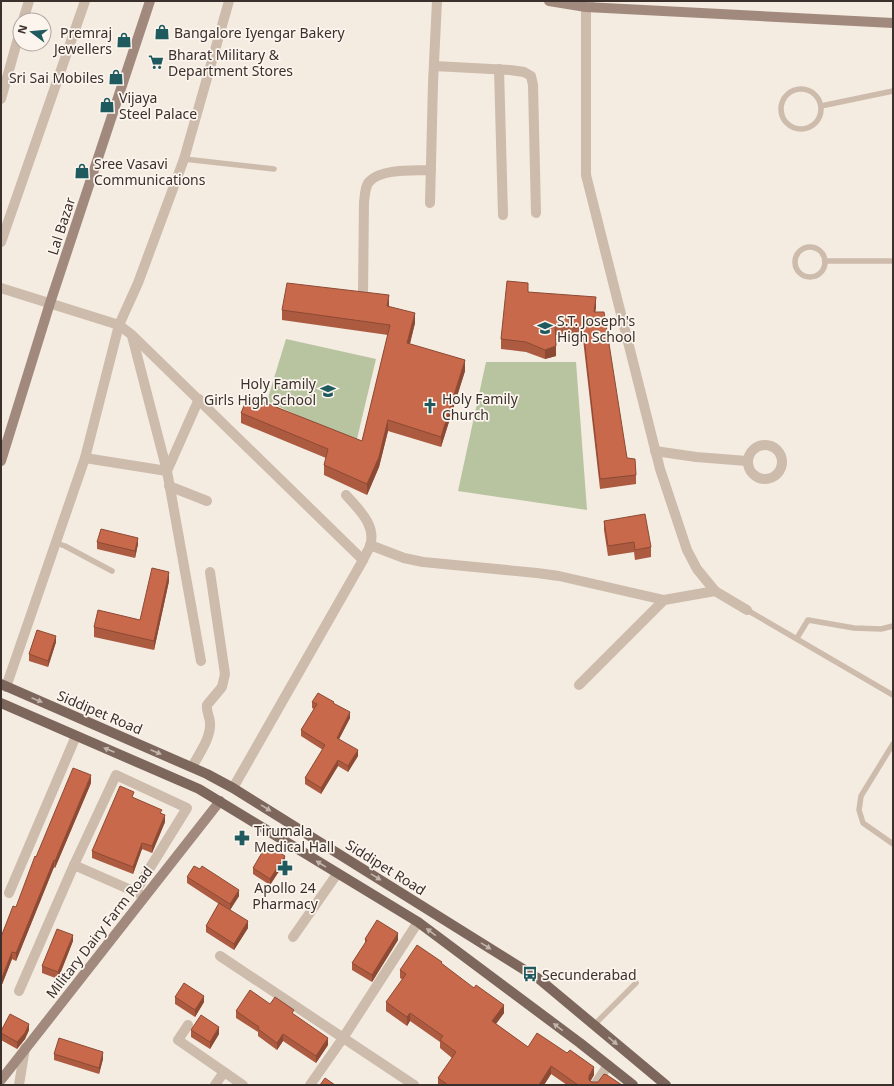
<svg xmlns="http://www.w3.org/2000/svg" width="894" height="1086" font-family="'Noto Sans',sans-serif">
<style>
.green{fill:#b8c4a0}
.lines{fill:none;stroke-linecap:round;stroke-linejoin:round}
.lane{stroke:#cdbbac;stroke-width:5.5}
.street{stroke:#cdbbac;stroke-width:10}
.secondary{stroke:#a18a7d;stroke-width:10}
.primary{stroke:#7d675c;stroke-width:10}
.wall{fill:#ac5a40}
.shaded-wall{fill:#8c4a34}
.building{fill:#c8694b;stroke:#8c4a34}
.oneway{fill:#c2b5ac}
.labels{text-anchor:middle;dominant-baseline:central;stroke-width:3.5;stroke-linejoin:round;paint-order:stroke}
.poi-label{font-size:14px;fill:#3b302b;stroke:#fbf5ee;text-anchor:start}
.street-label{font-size:14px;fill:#3b302b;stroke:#fbf5ee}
</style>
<rect width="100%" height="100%" fill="#f4ebe1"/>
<g class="green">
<path d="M286 339 376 359 356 443 267 401Z"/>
<path d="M486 362H576L587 510 458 491Z"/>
</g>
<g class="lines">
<g class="lane">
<circle cx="801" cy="109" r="20"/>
<path d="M821 106 893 91"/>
<path d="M184 159 274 169"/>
<circle cx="810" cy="262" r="15"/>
<path d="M825 261H893"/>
<path d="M56 543 65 546 112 571"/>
<path d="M747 610 893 695"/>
<path d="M797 638 808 620 854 628 881 629 893 626"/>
<path d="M893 744 861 796 859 810 863 823 893 844"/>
<path d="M594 1025 636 983"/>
</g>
<g class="street">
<path d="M590 1 586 7V175L660 469 687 550 697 569 715 591 747 610"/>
<path d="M23 20 29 1"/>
<path d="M434 66 510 70 524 72 531 76 533 85 536 213"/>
<path d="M499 69 503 215"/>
<path d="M1 99 20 31"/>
<path d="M430 203 433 83 437 1"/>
<path d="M1 242 85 1"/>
<path d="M1 288 119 325 132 335 363 560"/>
<path d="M363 294 364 202C365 195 365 185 370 181 382 168 415 171 431 170"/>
<path d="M199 399 167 471 201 661"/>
<circle cx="765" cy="462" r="17"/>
<path d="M655 451 696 457 747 461"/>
<path d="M85 458 167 471 132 336"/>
<path d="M169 486 207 501"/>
<path d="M370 545 404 558 423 562 537 573 559 576 664 600"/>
<path d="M579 685 664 600 715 591"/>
<path d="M6 687 85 458 119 325 138 283 184 159 229 1"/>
<path d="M192 767C199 754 211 738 210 723 210 717 206 712 207 705L222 687 225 674 210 572"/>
<path d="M233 788 363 560C365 555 368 551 370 546 377 525 358 509 346 495"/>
<path d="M74 865 116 775 187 808 135 892"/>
<path d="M9 893 76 736"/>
<path d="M293 937 337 874"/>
<path d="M220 956 414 1085"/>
<path d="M19 991 74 865 140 894"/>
<path d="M188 1025 178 1040 243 1085"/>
<path d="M19 1085 25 1048"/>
<path d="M215 1085 224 1072"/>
<path d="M310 1085 343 1038 418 922"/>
<path d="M595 1085 608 1065"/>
</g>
<g class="secondary">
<path d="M549 1 586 7 893 23"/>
<path d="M1 461 50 303 150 1"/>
<path d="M1 1080 220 801"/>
</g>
<g class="primary">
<path d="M1 684 207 774 233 788 539 979 666 1085"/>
<path d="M1 703 199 789 418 922 580 1043 633 1085"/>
</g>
</g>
<g class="wall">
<path d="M528 292 596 307 595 312 627 458 636 475V484L600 489 583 339 556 335V356L545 359 526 352 501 349V339Z"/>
<path d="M389 305V307L415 323 410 344 465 371 441 447 388 431 379 467 367 495 324 475V465L326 458 241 423V413L362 441 388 335 282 320V310Z"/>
<path d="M604 521 651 547V557L635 560 634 552 608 556 604 530Z"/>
<path d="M97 542 138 544 135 558 97 549Z"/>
<path d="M169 581 154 650 94 637V627L140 620Z"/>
<path d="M56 642 48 667 29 661V654Z"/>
<path d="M312 702 334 704 350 718 339 739 358 756 348 772 338 766 321 794 305 784V778L323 750 301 736V730L314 709 312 708Z"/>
<path d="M91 783 55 868 54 867 16 961 12 959 1 987 36 857Z"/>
<path d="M134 798 162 814 165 822 152 853 142 849 133 874 92 858V851Z"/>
<path d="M285 862 270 885 253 874V868Z"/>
<path d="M187 877 239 896 230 910 248 928 234 950 206 932V926L219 904 187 883Z"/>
<path d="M365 939 398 940 372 982 352 970V963L365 944Z"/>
<path d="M73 941 58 979 42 973V966Z"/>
<path d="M442 964 504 1013 496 1024 528 1047 594 1075 590 1081 592 1082 622 1085H567L551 1074 544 1085H438V1078L452 1058 440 1048V1042L410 1021 407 1026 386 1011V1002L403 980 400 978V970Z"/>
<path d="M175 997 204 1002 195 1017 175 1004Z"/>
<path d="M270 1004 294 1015 328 1045 316 1063 283 1041 277 1050 258 1036V1032L236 1018V1011Z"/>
<path d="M29 1030 25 1039 17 1049 1 1040V1031Z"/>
<path d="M191 1030 219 1034 210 1049 191 1037Z"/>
<path d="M54 1054 103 1059 99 1074 54 1060Z"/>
</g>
<g class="shaded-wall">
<path d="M389 295V305L387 317V306Z"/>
<path d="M596 297V307L594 321V312Z"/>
<path d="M415 313V323L407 354V343Z"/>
<path d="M556 346V356L545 359V350Z"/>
<path d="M465 360V371L441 447V437Z"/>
<path d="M388 420V431L379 467 367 495V484Z"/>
<path d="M138 538V544L135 558V551Z"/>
<path d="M169 572V581L154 650V641Z"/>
<path d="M56 636V642L48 667V661Z"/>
<path d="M350 712V718L337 743V738Z"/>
<path d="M358 750V756L348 772V766Z"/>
<path d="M338 760V766L321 794V788Z"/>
<path d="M91 775V783L55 868V861Z"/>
<path d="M165 815V822L152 853V846Z"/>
<path d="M142 843V849L133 874V867Z"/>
<path d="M285 856V862L270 885V879Z"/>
<path d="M54 860V867L16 961V953Z"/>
<path d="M239 890V896L230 910V904Z"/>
<path d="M248 921V928L234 950V944Z"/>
<path d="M398 933V940L372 982V975Z"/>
<path d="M73 935V941L58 979V972Z"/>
<path d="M12 952V959L1 987V980Z"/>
<path d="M204 996V1002L195 1017V1010Z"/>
<path d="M504 1005V1013L492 1029V1021Z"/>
<path d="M410 1013V1021L407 1026V1017Z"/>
<path d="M29 1024V1030L25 1039 17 1049V1042Z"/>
<path d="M219 1027V1034L210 1049V1042Z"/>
<path d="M283 1034V1041L277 1050V1043Z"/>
<path d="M328 1038V1045L316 1063V1056Z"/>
<path d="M103 1052V1059L99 1074V1068Z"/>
<path d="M551 1066V1074L544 1085H539Z"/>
<path d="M594 1067V1075L589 1084V1076Z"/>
</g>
<g class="building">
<path d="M507 281 528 283V292L596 297 594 312H604L627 458 635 459 636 475 600 479 583 329 555 325 556 346 545 350 526 342 501 339Z"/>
<path d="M287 283 389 295 387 306 415 313 407 343 465 360 441 437 388 420 379 457 367 484 324 465 328 449 241 413 248 396 362 441 390 325 282 310Z"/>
<path d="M645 514 651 547 635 550 634 542 608 546 604 521Z"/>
<path d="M101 529 138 538 135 551 97 542Z"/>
<path d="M152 568 169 572 154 641 94 627 98 610 140 620Z"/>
<path d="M37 630 56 636 48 661 29 654Z"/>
<path d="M318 693 334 702 333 703 350 712 337 738 358 750 348 766 338 760 321 788 305 778 325 745 301 730 317 704 312 702Z"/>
<path d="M73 768 91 775 55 861 54 860 16 953 12 952 1 980V937L13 906 16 907 35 856 36 857Z"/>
<path d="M120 786 134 792 132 797 162 810 160 813 165 815 152 846 142 843 133 867 92 851Z"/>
<path d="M267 844 285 856 270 879 253 868Z"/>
<path d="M194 866 200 869 202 866 239 890 230 904 187 877Z"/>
<path d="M219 903 248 921 234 944 206 926Z"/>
<path d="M377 920 398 933 372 975 352 963 367 940 365 939Z"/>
<path d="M57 929 73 935 58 972 42 966Z"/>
<path d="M417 945 442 962 441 963 474 988 476 985 504 1005 492 1021 528 1047 537 1033 567 1053 570 1050 594 1067 589 1076V1080L592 1082H598L604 1074 607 1075 622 1085H578L551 1066 539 1085H448L438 1078 456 1052 440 1040 443 1036 410 1013 407 1017 386 1002 406 974 400 970Z"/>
<path d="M184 983 204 996 195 1010 175 997Z"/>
<path d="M250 990 270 1004 275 997 294 1010 292 1013 328 1038 316 1056 283 1034 277 1043 258 1029 259 1027 236 1011Z"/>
<path d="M10 1014 29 1024 25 1033 17 1042 1 1033V1031Z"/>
<path d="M201 1015 219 1027 210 1042 191 1030Z"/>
<path d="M59 1038 103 1052 99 1068 54 1054Z"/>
<path d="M325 1078 335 1085H320Z"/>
</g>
<defs><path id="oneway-solid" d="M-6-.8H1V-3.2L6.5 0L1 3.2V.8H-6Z"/></defs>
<g class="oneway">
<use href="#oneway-solid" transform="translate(37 700) rotate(23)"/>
<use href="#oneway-solid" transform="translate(109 750) rotate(-157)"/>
<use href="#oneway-solid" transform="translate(156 752) rotate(23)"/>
<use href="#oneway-solid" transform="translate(266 808) rotate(32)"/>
<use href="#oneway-solid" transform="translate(321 864) rotate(-148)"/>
<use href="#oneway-solid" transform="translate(376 877) rotate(32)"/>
<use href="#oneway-solid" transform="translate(431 932) rotate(-143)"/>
<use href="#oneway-solid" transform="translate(486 946) rotate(32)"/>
<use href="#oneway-solid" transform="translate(558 1027) rotate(-143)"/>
<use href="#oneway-solid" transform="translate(613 1041) rotate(40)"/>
</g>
<defs>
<g id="shop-bare" transform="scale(1.2)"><path d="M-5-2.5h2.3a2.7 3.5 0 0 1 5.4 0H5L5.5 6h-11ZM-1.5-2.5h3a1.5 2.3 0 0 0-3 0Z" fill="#1f5a5e" stroke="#fbf5ee" stroke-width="2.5" paint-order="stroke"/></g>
<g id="supermarket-bare" transform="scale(1.2)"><path d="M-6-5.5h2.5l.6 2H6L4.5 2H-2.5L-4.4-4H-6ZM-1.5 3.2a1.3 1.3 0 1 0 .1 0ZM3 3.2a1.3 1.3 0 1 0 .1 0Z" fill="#1f5a5e" stroke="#fbf5ee" stroke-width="2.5" paint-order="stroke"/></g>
<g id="school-bare" transform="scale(1.2)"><path d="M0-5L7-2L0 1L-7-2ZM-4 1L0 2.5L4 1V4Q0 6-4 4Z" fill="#1f5a5e" stroke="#fbf5ee" stroke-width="2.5" paint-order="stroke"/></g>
<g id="church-bare" transform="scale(1.2)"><path d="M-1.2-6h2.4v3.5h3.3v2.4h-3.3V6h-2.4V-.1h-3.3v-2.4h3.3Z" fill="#1f5a5e" stroke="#fbf5ee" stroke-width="2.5" paint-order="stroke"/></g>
<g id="pharmacy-bare" transform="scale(1.2)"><path d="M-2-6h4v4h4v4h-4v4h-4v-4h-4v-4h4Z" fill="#1f5a5e" stroke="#fbf5ee" stroke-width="2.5" paint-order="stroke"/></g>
<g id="bus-bare" transform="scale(1.2)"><path d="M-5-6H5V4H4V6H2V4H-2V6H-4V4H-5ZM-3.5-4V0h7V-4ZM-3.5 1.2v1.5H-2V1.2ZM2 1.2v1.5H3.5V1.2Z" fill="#1f5a5e" stroke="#fbf5ee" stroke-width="2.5" paint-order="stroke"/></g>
</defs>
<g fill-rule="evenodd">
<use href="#shop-bare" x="162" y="32"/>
<use href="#shop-bare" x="124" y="40"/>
<use href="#supermarket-bare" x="156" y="62"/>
<use href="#shop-bare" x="116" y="77"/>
<use href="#shop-bare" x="107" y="105"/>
<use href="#shop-bare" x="82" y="171"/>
<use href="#school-bare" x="545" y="328"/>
<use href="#school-bare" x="328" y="391"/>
<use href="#church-bare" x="430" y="406"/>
<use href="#pharmacy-bare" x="242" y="838"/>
<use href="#pharmacy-bare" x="285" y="868"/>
<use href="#bus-bare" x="530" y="974"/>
</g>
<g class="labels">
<g class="poi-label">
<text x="112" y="32" text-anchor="end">Premraj<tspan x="112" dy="16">Jewellers</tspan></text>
<text x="174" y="32">Bangalore Iyengar Bakery</text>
<text x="168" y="54">Bharat Military &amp;<tspan x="168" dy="16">Department Stores</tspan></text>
<text x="104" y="77" text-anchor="end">Sri Sai Mobiles</text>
<text x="119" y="97">Vijaya<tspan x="119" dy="16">Steel Palace</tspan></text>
<text x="94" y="163">Sree Vasavi<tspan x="94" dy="16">Communications</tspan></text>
<text x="557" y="320">S.T. Joseph's<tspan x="557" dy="16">High School</tspan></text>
<text x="316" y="383" text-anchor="end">Holy Family<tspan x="316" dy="16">Girls High School</tspan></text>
<text x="442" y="398">Holy Family<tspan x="442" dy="16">Church</tspan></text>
<text x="254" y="830">Tirumala<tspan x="254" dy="16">Medical Hall</tspan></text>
<text x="285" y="887" text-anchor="middle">Apollo 24<tspan x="285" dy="16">Pharmacy</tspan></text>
<text x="542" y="974">Secunderabad</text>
</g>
<g class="street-label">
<text transform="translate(61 226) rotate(-72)">Lal Bazar</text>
<text transform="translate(100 712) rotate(23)">Siddipet Road</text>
<text transform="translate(386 867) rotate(32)">Siddipet Road</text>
<text transform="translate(99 932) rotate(-52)">Military Dairy Farm Road</text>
</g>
</g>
<rect width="894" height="1086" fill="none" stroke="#3b302b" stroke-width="4"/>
<g transform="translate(32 32) rotate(286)"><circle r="19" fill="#fbf5ee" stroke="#aea6a0"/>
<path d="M0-3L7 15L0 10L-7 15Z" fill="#1f5a5e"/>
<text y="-6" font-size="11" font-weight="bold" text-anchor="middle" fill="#3b302b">N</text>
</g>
</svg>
